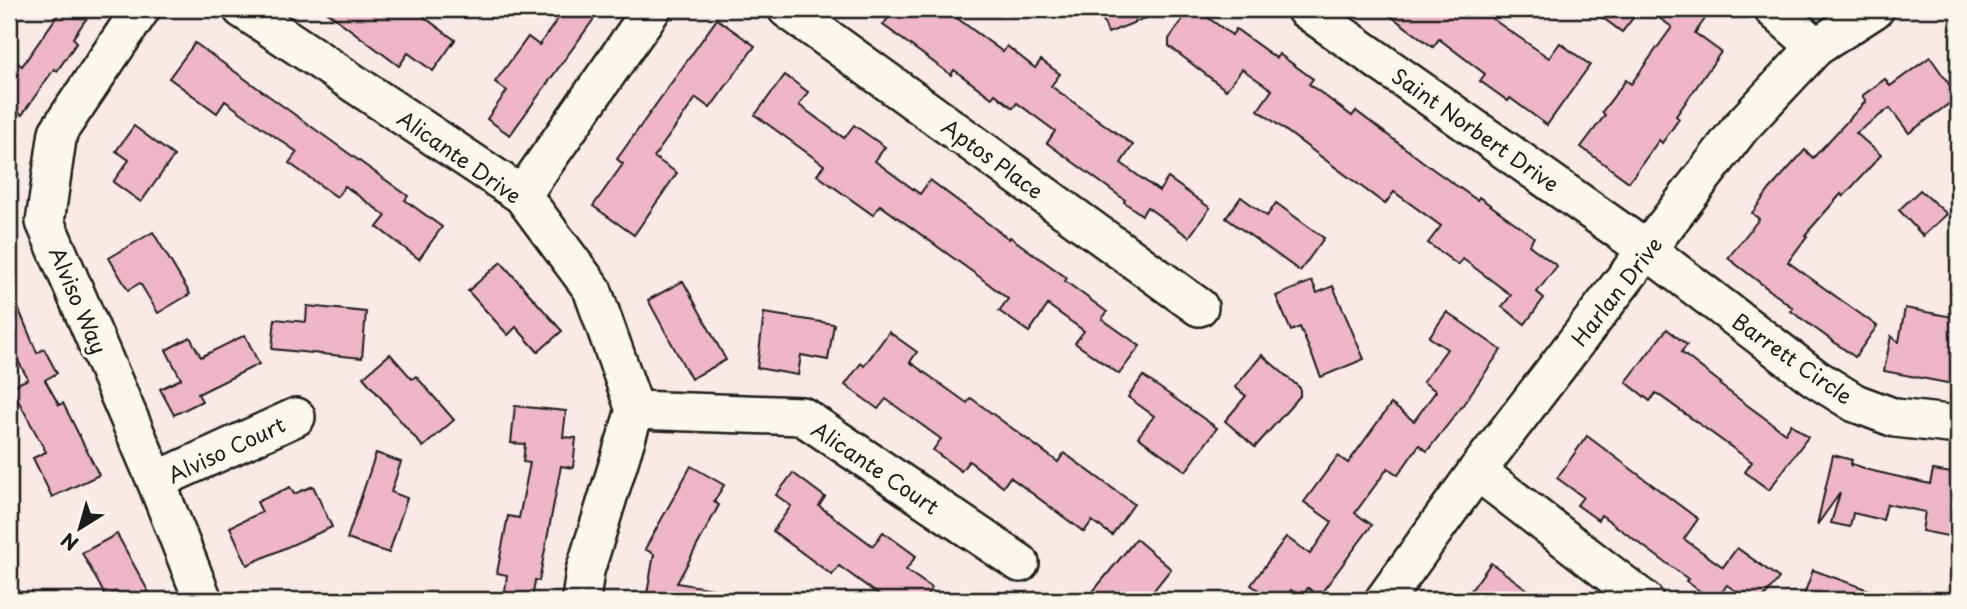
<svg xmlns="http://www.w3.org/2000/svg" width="1967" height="609" font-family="'Playpen Sans',sans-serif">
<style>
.building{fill:#efb6c7;stroke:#1c1c1c;stroke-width:2}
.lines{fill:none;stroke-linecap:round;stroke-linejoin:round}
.minor-casing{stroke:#1c1c1c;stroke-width:42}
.minor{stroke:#fbf7ec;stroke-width:37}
.labels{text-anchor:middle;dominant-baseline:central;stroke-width:7;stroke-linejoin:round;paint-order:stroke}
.street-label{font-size:21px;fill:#1c1c1c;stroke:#fbf7ec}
</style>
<rect width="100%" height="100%" fill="#f9eae5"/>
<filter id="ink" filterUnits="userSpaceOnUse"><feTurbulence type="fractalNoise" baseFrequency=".0143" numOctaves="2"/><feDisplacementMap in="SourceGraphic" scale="14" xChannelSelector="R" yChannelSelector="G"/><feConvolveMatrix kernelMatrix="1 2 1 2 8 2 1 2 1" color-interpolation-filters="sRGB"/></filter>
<g filter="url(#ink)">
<g class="building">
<path d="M62 9H93L73 38 77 42 57 71 54 69 22 115 9 105V57L22 66Z"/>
<path d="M323 9H430L424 17 455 40 433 71 408 53 399 66Z"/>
<path d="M565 9H601L510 135 487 119 507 91 495 82 528 37 539 45Z"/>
<path d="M895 9H964L957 18 1003 52 1007 46 1035 68 1041 60 1060 74 1051 86 1133 145 1121 163 1159 191 1168 178 1210 208 1189 237 1147 207 1142 215 1124 202 1125 200 1047 143 1055 131 1017 103 1013 108 995 94 992 98 954 70 951 75 883 25Z"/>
<path d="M1099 9H1166V10L1108 33Z"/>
<path d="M1190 9H1196L1232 35 1236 29 1276 58 1279 54 1313 79 1309 84 1352 116 1356 111 1434 170 1477 200 1479 197 1534 237 1529 245 1557 266 1537 292 1544 298 1525 324 1502 307 1511 295 1463 259 1458 265 1428 243 1441 226 1394 192 1385 204 1258 110 1272 90 1242 69 1226 90 1169 46V39Z"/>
<path d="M1381 9H1478L1549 58 1560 43 1590 65 1547 125 1510 98 1508 101 1480 81 1485 74 1439 39 1433 47Z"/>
<path d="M1591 9H1640L1622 32Z"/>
<path d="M1646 9H1692L1705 19 1695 33 1721 52 1676 116 1679 119 1662 143 1659 140 1629 182 1581 147 1605 115 1602 112 1626 80 1631 84 1672 27Z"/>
<path d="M717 19 755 46 710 108 696 98 654 157 677 173 634 235 593 206 623 164 617 159Z"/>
<path d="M195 43 408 196 405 200 442 227 419 259 377 227 386 216 345 186 337 197 289 163 297 152 250 119 225 101 217 113 169 78Z"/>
<path d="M1930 57 1958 97 1909 133 1890 108 1856 133 1881 155 1843 197 1841 194 1805 235 1807 236 1788 262 1877 326 1855 357 1791 311 1793 308 1728 258 1759 219 1752 213 1770 189 1805 150 1813 158 1866 101 1862 96 1885 79 1890 86Z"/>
<path d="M785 75 808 92 799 105 844 138 854 125 885 147 875 161 920 194 930 180 1009 239 1010 237 1067 278 1065 281 1107 312 1102 319 1140 346 1119 374 1075 343 1084 331 1048 305 1029 332 999 311 1008 299 981 278 880 205 873 215 817 175 824 165 755 115Z"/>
<path d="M134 126 174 156 141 202 113 182 129 160 116 151Z"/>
<path d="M1920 190 1947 214 1923 236 1899 210Z"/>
<path d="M1241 197 1267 216 1276 203 1324 238 1300 271 1226 218Z"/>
<path d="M153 232 190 294 158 313 140 283 128 290 109 258Z"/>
<path d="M501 262 562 331 538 352 516 327 508 335 468 291Z"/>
<path d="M683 281 726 360 691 379 648 300Z"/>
<path d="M1312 281 1317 293 1333 286 1364 359 1321 377 1300 327 1291 331 1276 296Z"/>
<path d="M9 286 37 353 44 349 57 373 45 380 59 405 63 403 99 475 52 497 33 458 46 452 11 387 28 379 9 344Z"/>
<path d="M307 306 366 312 362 358 272 349 275 319 306 322Z"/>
<path d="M1905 308 1958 318V385L1884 371 1891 336 1899 342Z"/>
<path d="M1447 312 1501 350 1460 409 1427 451 1419 445 1398 475 1388 468 1355 513 1372 525 1319 596 1308 588 1301 598 1291 590 1283 600H1273L1251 585 1286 537 1310 554 1332 522 1304 502 1338 456 1348 463 1391 404 1414 421 1436 391 1423 382 1447 349 1429 337Z"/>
<path d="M764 313 834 324 828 360 801 355 798 375 757 368Z"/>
<path d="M1667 329 1687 345 1681 352 1721 383 1720 385 1785 433 1791 424 1808 437 1769 490 1745 472 1752 462 1656 393 1650 401 1626 382Z"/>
<path d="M889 332 917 352 910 362 967 403 971 398 1058 462 1064 453 1134 504 1112 535 1092 521 1084 532 1010 477 1003 487 969 461 961 471 933 450 941 439 886 399 878 409 845 385 861 363 864 366Z"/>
<path d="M245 335 259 364 198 394 202 401 174 415 160 389 181 379 166 350 190 337 201 357Z"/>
<path d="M390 354 412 379 416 376 454 420 423 447 363 377Z"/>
<path d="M1262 355 1300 388V396L1255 447 1225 421 1246 396 1235 387Z"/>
<path d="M1143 376 1217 428 1186 471 1138 437 1154 416 1128 397Z"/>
<path d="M515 406 566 411 563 437 576 438 573 468 561 466 539 581 535 580 532 600H504L507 575 497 573 508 516 519 518 530 463 523 462 525 444 511 443Z"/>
<path d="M1587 436 1698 519 1684 539 1723 567 1737 548 1779 578 1762 600H1749L1727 585 1716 600H1712L1686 581 1688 579 1601 515 1598 520 1577 505 1583 497 1557 478Z"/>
<path d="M376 453 401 462 391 492 407 498 389 553 347 539Z"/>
<path d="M1833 455 1852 460 1850 466 1852 464 1864 468V469L1930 484 1933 470 1958 474V538L1922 531 1925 512 1887 504 1883 520 1853 513 1850 527 1831 523 1840 493 1817 525Z"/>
<path d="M691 466 724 485 714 502 719 505 677 583 719 590 718 600H646L654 554 645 549Z"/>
<path d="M793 473 825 497 819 506 873 546 883 532 916 556 906 570 932 588 923 600H886L839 566 832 575 773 531 791 506 776 495Z"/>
<path d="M313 486 332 527 247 565 230 527 262 512 257 502 290 487 294 494Z"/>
<path d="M117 534 153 600H120L115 592 106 597 82 553Z"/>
<path d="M1136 539 1171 569 1146 600H1086Z"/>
<path d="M1491 563 1542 600H1464Z"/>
<path d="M1813 570 1891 598 1890 600H1802Z"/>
</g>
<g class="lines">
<g class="minor-casing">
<g id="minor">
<path d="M141 9 58 132 45 222 156 481 203 600"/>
<path d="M242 9 522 195 592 289 635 410 585 571 581 600"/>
<path d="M787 9 1199 307"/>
<path d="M1305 9 1647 250 1815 378 1855 403 1895 418 1958 425"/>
<path d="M1773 9 1816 47"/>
<path d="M522 195 652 9"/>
<path d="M635 410 802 416 1020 563"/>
<path d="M1477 471 1644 600"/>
<path d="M156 481 296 417"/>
<path d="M1384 600 1477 471 1741 127 1816 47 1875 9"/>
</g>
</g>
<use href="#minor" class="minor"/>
</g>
</g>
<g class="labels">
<g class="street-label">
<text transform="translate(1476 129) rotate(35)">Saint Norbert Drive</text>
<text transform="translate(460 156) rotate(35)">Alicante Drive</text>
<text transform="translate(993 158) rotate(36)">Aptos Place</text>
<text transform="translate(1616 291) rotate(-52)">Harlan Drive</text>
<text transform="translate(79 300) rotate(67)">Alviso Way</text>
<text transform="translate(1793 358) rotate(35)">Barrett Circle</text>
<text transform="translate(226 449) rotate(-25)">Alviso Court</text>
<text transform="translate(876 467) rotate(34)">Alicante Court</text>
</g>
</g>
<rect width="1967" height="609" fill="none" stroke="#fbf7ec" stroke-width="35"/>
<rect x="18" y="18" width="1932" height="574" fill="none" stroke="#1c1c1c" stroke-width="2.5" filter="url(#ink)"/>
<g transform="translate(80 528) rotate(217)" stroke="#fbf7ec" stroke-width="5" paint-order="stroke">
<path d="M0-5L12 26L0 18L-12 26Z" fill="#1c1c1c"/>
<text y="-10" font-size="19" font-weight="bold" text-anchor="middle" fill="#1c1c1c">N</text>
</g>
</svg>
